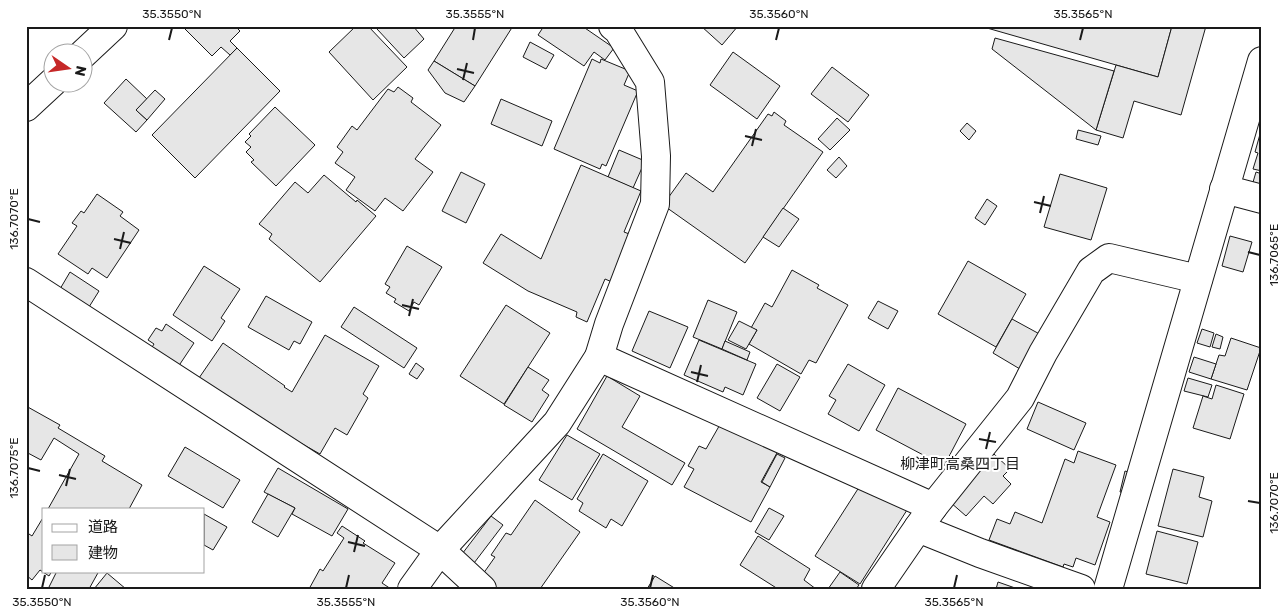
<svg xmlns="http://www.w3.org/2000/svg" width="1288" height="615" font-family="Rubik,'Noto Sans JP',sans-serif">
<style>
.building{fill:#e6e6e6;stroke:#1a1a1a}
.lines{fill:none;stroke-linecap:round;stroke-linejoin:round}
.minor-casing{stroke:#1a1a1a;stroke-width:30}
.minor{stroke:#fff;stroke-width:28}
.ticks{fill:none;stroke:#1a1a1a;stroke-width:2}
.labels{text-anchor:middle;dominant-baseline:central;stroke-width:4;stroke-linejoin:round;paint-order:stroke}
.neighbourhood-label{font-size:15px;fill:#1a1a1a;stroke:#fff}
.neatline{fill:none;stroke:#1a1a1a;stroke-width:2}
.ticks-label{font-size:12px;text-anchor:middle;fill:#1a1a1a}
</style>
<rect width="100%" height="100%" fill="#fff"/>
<g class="building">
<path d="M182 26H235L240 31 230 41 237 48 230 55 221 47 212 56Z"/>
<path d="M356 26H368L407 67 373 100 329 52Z"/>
<path d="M380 26H413L424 39 404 58 377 29Z"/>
<path d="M456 26H513L475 86 434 61Z"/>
<path d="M544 26H582L614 48 605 60 594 52 584 66 538 35Z"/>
<path d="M701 26H738L722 45Z"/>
<path d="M980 26H1172L1158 77Z"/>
<path d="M1172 26H1206L1181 115 1134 101 1123 138 1096 130 1116 65 1158 77Z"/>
<path d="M995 38 1114 71 1096 130 992 49Z"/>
<path d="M530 42 554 55 546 69 523 57Z"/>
<path d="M237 48 280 91 195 178 152 135Z"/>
<path d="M733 52 780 86 757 119 710 85Z"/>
<path d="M592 59 600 63 601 59 630 71 624 85 638 91 606 166 602 164 600 169 554 149Z"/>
<path d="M434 61 475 86 464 102 445 93 428 70Z"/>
<path d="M832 67 869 95 848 122 811 94Z"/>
<path d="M126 79 147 99 136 110 147 120 136 132 104 103Z"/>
<path d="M398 87 413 98 411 102 441 125 415 159 433 172 403 211 385 198 375 211 346 190 355 177 335 163 343 152 337 147 352 126 357 130 388 89 394 92Z"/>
<path d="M155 90 165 99 147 120 136 110Z"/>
<path d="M501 99 552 121 542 146 491 124Z"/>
<path d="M275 107 315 145 276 186 251 162 254 160 246 152 251 147 245 142 251 136 249 134Z"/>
<path d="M774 112 786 121 784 125 823 152 745 263 663 205 686 173 713 192 768 114 772 116Z"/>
<path d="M837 118 850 130 830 150 818 139Z"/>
<path d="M967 123 976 131 969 140 960 131Z"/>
<path d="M1262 127V171L1253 169 1258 153 1255 152Z"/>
<path d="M1078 130 1101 136 1098 145 1076 139Z"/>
<path d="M619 150 645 161 633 188 608 177Z"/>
<path d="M839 157 847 166 836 178 827 170Z"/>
<path d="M581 165 641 191 624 232 632 235 612 282 605 279 587 322 576 317 577 312 528 291 483 263 501 234 541 259Z"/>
<path d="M461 172 485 184 466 223 442 211Z"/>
<path d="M1256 172 1262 174V192L1251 189Z"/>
<path d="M1060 174 1107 188 1091 240 1044 227Z"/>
<path d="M324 175 356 202 357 200 376 216 320 282 269 239 272 234 259 224 295 182 308 193Z"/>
<path d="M97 194 123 212 120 216 139 230 107 278 92 268 88 274 58 254 77 226 72 223 81 211 84 213Z"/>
<path d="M987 199 997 206 985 225 975 218Z"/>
<path d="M783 208 799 219 779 247 763 237Z"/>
<path d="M1230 236 1252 242 1243 272 1222 266Z"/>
<path d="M407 246 442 267 419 305 414 302 409 311 394 302 396 299 386 293 390 287 385 284Z"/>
<path d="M968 261 1026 294 996 347 938 314Z"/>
<path d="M204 266 240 289 221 318 225 321 212 341 173 315Z"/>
<path d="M792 270 819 285 817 288 848 305 816 363 809 360 801 374 749 344 757 330 751 328 765 303 772 307Z"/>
<path d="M70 272 99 291 89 307 60 289Z"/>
<path d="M266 296 312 322 300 344 294 341 289 350 248 327Z"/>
<path d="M708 300 737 312 722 349 693 337Z"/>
<path d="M878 301 898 311 888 329 868 318Z"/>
<path d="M506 305 550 333 504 404 460 376Z"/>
<path d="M354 307 417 348 404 368 341 327Z"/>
<path d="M649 311 688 327 670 368 632 351Z"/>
<path d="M1012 319 1045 337 1025 372 993 353Z"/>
<path d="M739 321 757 330 746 349 728 340Z"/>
<path d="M166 324 194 343 178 367 151 349 154 344 148 340 156 328 162 331Z"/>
<path d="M1202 329 1214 333 1210 347 1197 343Z"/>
<path d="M1216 334 1223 337 1220 349 1212 347Z"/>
<path d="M325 335 379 366 363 394 368 398 347 435 335 428 320 454 265 423 199 378 223 343 285 386 284 387 292 392Z"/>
<path d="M1231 338 1261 348 1247 390 1211 379 1219 355 1225 356Z"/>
<path d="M699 340 756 364 743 395 725 387 723 392 684 375Z"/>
<path d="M725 341 750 352 747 360 722 349Z"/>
<path d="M1194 357 1216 364 1211 379 1189 372Z"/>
<path d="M416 363 424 369 417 379 409 374Z"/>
<path d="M777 364 800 377 780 411 757 398Z"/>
<path d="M848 364 885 385 859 431 828 414 836 400 829 396Z"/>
<path d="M528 367 549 380 542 390 549 395 532 422 504 405Z"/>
<path d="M607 376 640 396 622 427 685 463 672 485 577 429Z"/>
<path d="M1188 378 1212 385 1208 397 1184 391Z"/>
<path d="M1216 385 1244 394 1230 439 1193 428 1203 396 1212 399Z"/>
<path d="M898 388 966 424 944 466 876 430Z"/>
<path d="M1038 402 1086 423 1074 450 1027 429Z"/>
<path d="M26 406 60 425 58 428 105 456 102 461 142 485 129 509H48L79 454 54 438 41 460 26 452Z"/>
<path d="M722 421 778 451 761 482 770 487 751 522 684 487 694 469 688 466 699 446 706 449Z"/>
<path d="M567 435 600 454 572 500 539 480Z"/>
<path d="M185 447 240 480 223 508 168 476Z"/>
<path d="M1078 451 1116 465 1097 517 1110 522 1095 565 1076 558 1073 567 1064 564 1063 567 989 540 997 519 1010 524 1015 512 1042 523 1065 459 1074 463Z"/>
<path d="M603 454 648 481 622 526 611 519 606 528 579 511 583 503 577 499Z"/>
<path d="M777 454 785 458 770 487 762 482Z"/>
<path d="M994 454 1010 469 1003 476 1011 484 993 504 984 496 966 516 950 502Z"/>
<path d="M278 468 348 509 332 536 292 514 295 508 264 492Z"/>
<path d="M1173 469 1204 477 1199 497 1212 501 1203 537 1158 526Z"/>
<path d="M1125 471 1135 474 1129 494 1120 492Z"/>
<path d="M863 481 907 510 860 584 815 556Z"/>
<path d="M268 494 295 508 278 537 252 522Z"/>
<path d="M535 500 580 532 540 589H489L478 581 495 557 491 555 506 533 511 535Z"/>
<path d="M769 508 784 516 769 540 755 532Z"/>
<path d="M204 514 227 527 213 550 204 545Z"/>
<path d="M44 516V571H52L49 576 40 570 32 580 26 575V532L32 536Z"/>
<path d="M491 516 503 525 471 567 459 558Z"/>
<path d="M342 526 365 541 363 543 395 563 382 583 391 589H309L320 569 323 571 344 538 337 533Z"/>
<path d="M1157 531 1198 542 1187 584 1146 574Z"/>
<path d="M758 536 810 569 804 580 816 589H778L740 565Z"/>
<path d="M57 571H99L89 589H48Z"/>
<path d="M840 572 859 585 856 589H828Z"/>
<path d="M107 573 126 589H94Z"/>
<path d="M655 576 676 589H647Z"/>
<path d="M998 582 1018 589H996Z"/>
</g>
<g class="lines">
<g class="minor-casing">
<g id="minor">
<path d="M82 55 113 26"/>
<path d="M26 107 53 82"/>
<path d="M1224 189 1262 199"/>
<path d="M26 282 440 550 482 589"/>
<path d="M599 357 933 507"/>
<path d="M918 528 933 507 1020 398 1043 353 1091 271 1109 258 1198 279"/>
<path d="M412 589 440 550 557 423 599 357 609 324 655 204 656 156 650 82 618 30 613 26"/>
<path d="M876 589 918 528 980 553 1081 589"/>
<path d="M1108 589 1262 61"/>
</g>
</g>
<use href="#minor" class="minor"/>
</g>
<path class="ticks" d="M169 40 172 28M473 40 475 28M776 40 779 28M1080 40 1083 28M457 69 474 73M463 80 467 63M745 136 762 140M752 146 756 129M1034 202 1051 206M1040 213 1044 196M28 219 40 222M114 239 131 243M120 249 124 232M1248 252 1260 255M402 305 419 309M409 316 413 299M691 372 708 376M697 382 701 365M979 439 996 442M986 449 990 432M28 468 40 471M59 475 76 479M66 486 70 469M1248 501 1260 503M348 542 365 546M354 552 358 535M42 588 45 575M346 588 349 575M650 588 653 575M954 588 957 575"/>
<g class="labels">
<g class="neighbourhood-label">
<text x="960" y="464">柳津町高桑四丁目</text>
</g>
</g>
<rect width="1288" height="615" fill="none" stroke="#ffffff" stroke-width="55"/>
<rect x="42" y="508" width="162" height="65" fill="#ffffff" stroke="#a3a3a3"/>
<rect x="52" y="524" width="25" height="8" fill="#ffffff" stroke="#a3a3a3"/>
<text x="88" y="532" font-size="15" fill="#1a1a1a">道路</text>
<rect x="52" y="545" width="25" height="15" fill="#e6e6e6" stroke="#a3a3a3"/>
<text x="88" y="558" font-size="15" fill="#1a1a1a">建物</text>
<g transform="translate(68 68) rotate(103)"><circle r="24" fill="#ffffff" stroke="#a3a3a3"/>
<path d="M0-4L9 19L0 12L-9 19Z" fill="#c62828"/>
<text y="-8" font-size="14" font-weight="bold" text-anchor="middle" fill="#1a1a1a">N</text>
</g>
<rect x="28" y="28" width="1232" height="560" class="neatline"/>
<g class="ticks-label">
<text x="172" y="18">35.3550°N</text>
<text x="475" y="18">35.3555°N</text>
<text x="779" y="18">35.3560°N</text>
<text x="1083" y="18">35.3565°N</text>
<text transform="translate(14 219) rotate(-90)" y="4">136.7070°E</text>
<text transform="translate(1274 255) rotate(-90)" y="4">136.7065°E</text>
<text transform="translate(14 468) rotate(-90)" y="4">136.7075°E</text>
<text transform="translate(1274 503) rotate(-90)" y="4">136.7070°E</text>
<text x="42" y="606">35.3550°N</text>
<text x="346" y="606">35.3555°N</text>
<text x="650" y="606">35.3560°N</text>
<text x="954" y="606">35.3565°N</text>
</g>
</svg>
